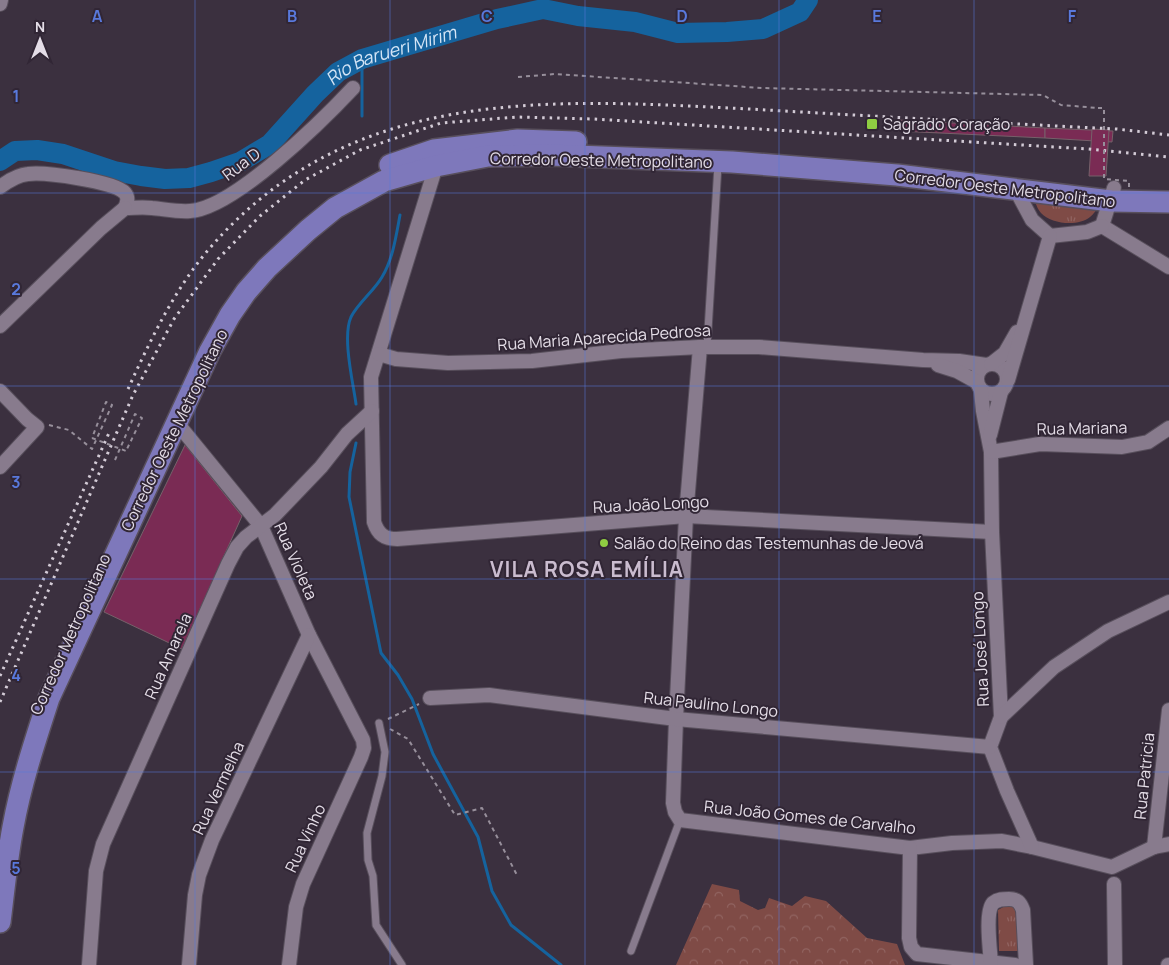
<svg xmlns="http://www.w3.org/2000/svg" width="1169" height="965" font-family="Manrope,sans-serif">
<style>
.grass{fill:url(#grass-tufts)}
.forest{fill:url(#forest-crowns)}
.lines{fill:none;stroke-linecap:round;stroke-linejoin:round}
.stream{stroke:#15639e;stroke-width:3}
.river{stroke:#15639e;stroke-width:20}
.building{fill:#7a2b54;stroke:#76616a}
.lane-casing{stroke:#584f5c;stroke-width:9}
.street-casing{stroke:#584f5c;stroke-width:16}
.primary-casing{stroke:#584f5c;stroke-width:24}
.path{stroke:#978f9b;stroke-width:2;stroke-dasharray:4 4;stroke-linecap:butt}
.lane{stroke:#887b8d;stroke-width:7}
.street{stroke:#887b8d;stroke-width:14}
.primary{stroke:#7e78bb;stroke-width:21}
.rail{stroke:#d3cbd6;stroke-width:3;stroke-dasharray:2.5 5;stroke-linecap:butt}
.path-bridge{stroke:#978f9b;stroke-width:2;stroke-dasharray:4 4;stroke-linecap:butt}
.grid{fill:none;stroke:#5979dc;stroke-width:1;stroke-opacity:0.55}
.poi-dot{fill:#8fcd42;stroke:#312635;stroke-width:2}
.labels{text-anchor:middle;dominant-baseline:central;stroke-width:4;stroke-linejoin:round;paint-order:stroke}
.poi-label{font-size:16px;fill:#e4dde7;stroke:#312635;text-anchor:start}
.street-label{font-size:16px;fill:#e4dde7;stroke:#312635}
.water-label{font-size:18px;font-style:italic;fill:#d4e5f6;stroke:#312635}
.district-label{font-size:21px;font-weight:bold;letter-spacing:1px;fill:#cabccf;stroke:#312635}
.grid-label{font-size:16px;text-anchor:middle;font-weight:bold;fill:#5979dc;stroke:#312635;stroke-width:4;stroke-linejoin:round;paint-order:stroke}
</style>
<defs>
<pattern id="grass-tufts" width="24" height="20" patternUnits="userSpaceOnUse" patternTransform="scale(1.25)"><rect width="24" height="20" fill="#7f4b46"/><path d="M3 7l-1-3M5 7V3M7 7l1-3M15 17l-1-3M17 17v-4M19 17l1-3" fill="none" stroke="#916461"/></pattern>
<pattern id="forest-crowns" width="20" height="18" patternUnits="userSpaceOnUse" patternTransform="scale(1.25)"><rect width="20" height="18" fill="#7f4b46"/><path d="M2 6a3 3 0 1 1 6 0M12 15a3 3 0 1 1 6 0" fill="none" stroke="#916461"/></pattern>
</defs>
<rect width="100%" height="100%" fill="#3b303f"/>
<g class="grass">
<path d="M1035 202 1098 208C1096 210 1093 215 1090 217 1078 227 1051 224 1041 213 1038 210 1037 206 1035 202Z"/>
<path d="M1005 906 1013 907 1016 911 1018 951H999L998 910Z"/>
</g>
<path class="forest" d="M712 884 739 890 740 901 758 910 765 908 769 898 792 906 805 896 826 901 867 938 897 944 905 965H676Z"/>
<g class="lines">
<g class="stream">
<path d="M362 116V59"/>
<path d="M356 404C353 382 342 337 351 317 358 303 374 291 382 277 393 259 396 236 400 215"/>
<path d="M356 443 350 472 349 497 381 653 398 675 412 699 433 754 478 837 492 891 511 925 561 965"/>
</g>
<path class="river" id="s1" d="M0 161 15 151 37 150 63 154 114 171 141 176 165 179 189 178 211 172 240 162 270 144 315 94 338 72 362 59 497 19 543 9 578 16 635 22 678 33 727 32 763 29 800 12 808 0"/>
</g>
<g class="building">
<path d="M898 120 1045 128V138L898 131Z"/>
<path d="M1045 128 1113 131 1112 142 1045 138Z"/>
<path d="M1092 129 1109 130 1106 176H1089Z"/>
<path d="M185 445 242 516 182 649 104 612Z"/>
</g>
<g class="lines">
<g class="lane-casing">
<g id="lane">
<path d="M707 347 718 165"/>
<path d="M379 723 385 752 382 776 367 833 368 860 373 876 376 925 402 965"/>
<path d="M631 951 680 820"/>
</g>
</g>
<g class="street-casing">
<g id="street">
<path d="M0 4 1 0"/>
<path d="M436 166 371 377 374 522C378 534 384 539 397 539L686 516 992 532"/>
<path d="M0 187C8 181 17 175 28 174 45 172 114 181 125 193 129 198 127 203 125 208"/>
<path d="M1016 190 1032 220 1050 236"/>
<path d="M125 208C134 208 143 207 152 208 164 209 177 212 190 211 233 209 323 120 353 88"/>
<path d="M1102 226 1169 267"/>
<path d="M1102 226 1114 188"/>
<path d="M1050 236 1087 232 1102 226"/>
<path d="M0 326 101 228 125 208"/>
<path d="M700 347 686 516 676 719 673 803 675 812 680 820 910 848 952 843 1002 841 1032 847 1112 867 1154 847 1169 844"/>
<path d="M379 354 396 359 448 363 532 361 621 351 700 347H759L923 360 959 361 986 365"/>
<circle cx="992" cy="379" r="15"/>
<path d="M991 364 1005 353 1017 332"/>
<path d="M938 365 957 371 977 382"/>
<path d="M1008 380 1050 236"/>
<path d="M0 391 27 419 37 427 0 467"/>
<path d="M981 391 983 411 991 452 992 532 1001 717 990 747 1007 791 1032 847"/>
<path d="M177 423 261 526 309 635 363 740 364 748 361 757 303 884 296 907 289 965"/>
<path d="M990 435 1001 392"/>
<path d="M991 452 1040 444 1122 447 1148 442 1169 428"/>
<path d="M430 698 489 695 676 719 990 747"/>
<path d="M1001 717 1054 667 1108 631 1169 602"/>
<path d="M1154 847 1169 710"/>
<path d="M910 848 909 938 911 947 917 954 1015 965"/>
<path d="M1114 884 1115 965"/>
<path d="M991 963C990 950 985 912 993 903 998 899 1003 899 1009 899 1017 899 1020 902 1023 910L1026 965"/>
<path d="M89 965 96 871 103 844 228 564 237 547 246 537 275 515 321 467 347 434 372 411"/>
<path d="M189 965 195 895 199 875 212 840 309 635"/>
<path d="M1168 965H1169"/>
</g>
</g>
<g class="primary-casing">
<g id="primary">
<path d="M390 165 434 150 518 140 576 142"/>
<path d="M0 922C4 890 7 858 13 827 21 783 35 741 49 698L210 351 230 315 246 292 267 268 308 230 335 208 384 181 436 166 488 156 550 155 732 162 897 175 1111 201 1169 202"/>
</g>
</g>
<g class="path">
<path d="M518 77 555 74 762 88 1043 95 1061 105 1098 108"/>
<path d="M49 425 69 430 92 449 112 405 106 402 92 438"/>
<path d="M115 460 135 414 142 418 126 451"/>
<path d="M388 719 419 704"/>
<path d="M390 729 408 739 455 815 482 808 518 877"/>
</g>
<use href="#lane" class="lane"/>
<use href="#street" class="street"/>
<use href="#primary" class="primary"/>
<g class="rail">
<path d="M128 389C150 341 174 290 209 249 351 84 551 99 749 109 871 116 994 123 1117 129L1169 135"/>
<path d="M0 676 109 433"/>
<path d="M0 702 133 395 174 319 218 259 260 216 305 180 360 150 441 123 517 117 594 119 873 136 1088 149 1169 157"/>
</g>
<g class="path-bridge">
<path d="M1098 108H1104V179L1129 181V189"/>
<path d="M92 438 126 451"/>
</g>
</g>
<path class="grid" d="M195 0V965M390 0V965M585 0V965M779 0V965M974 0V965M0 193H1169M0 386H1169M0 579H1169M0 772H1169"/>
<g class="poi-dot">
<rect x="866" y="118" width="12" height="12" rx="2.5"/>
<circle cx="604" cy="543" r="5"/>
</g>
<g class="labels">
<g class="poi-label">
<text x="883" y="124">Sagrado Coração</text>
<text x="614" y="543">Salão do Reino das Testemunhas de Jeová</text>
</g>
<g class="street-label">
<text transform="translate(601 160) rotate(1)">Corredor Oeste Metropolitano</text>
<text transform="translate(241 164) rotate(-37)">Rua D</text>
<text transform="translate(1005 188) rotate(7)">Corredor Oeste Metropolitano</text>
<text transform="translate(604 337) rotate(-4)">Rua Maria Aparecida Pedrosa</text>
<text transform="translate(1082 428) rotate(-1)">Rua Mariana</text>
<text transform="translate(174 430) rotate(-64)">Corredor Oeste Metropolitano</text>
<text transform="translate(651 504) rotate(-3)">Rua João Longo</text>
<text transform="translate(296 561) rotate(66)">Rua Violeta</text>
<text transform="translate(70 634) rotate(-66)">Corredor Metropolitano</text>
<text transform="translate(980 649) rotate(-93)">Rua José Longo</text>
<text transform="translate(168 656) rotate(-66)">Rua Amarela</text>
<text transform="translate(711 704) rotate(6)">Rua Paulino Longo</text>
<text transform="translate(1144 776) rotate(-84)">Rua Patricia</text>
<text transform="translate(218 788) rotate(-65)">Rua Vermelha</text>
<text transform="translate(810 817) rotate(6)">Rua João Gomes de Carvalho</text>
<text transform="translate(305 838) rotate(-65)">Rua Vinho</text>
</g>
<g class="water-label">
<text stroke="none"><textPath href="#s1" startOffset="439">Rio Barueri Mirim</textPath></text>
</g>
<g class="district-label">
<text x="587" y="569">VILA ROSA EMÍLIA</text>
</g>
</g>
<g class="grid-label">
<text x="97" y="22">A</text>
<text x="292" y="22">B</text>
<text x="487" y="22">C</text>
<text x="682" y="22">D</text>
<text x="877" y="22">E</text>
<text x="1072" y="22">F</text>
<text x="16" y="102">1</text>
<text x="16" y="295">2</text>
<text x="16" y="488">3</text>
<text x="16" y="681">4</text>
<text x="16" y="874">5</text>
</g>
<g transform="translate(40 40)" stroke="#312635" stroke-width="4" paint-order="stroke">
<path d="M0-4L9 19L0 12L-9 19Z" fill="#e4dde7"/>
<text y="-8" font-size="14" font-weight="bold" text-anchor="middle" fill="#e4dde7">N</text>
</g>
</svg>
